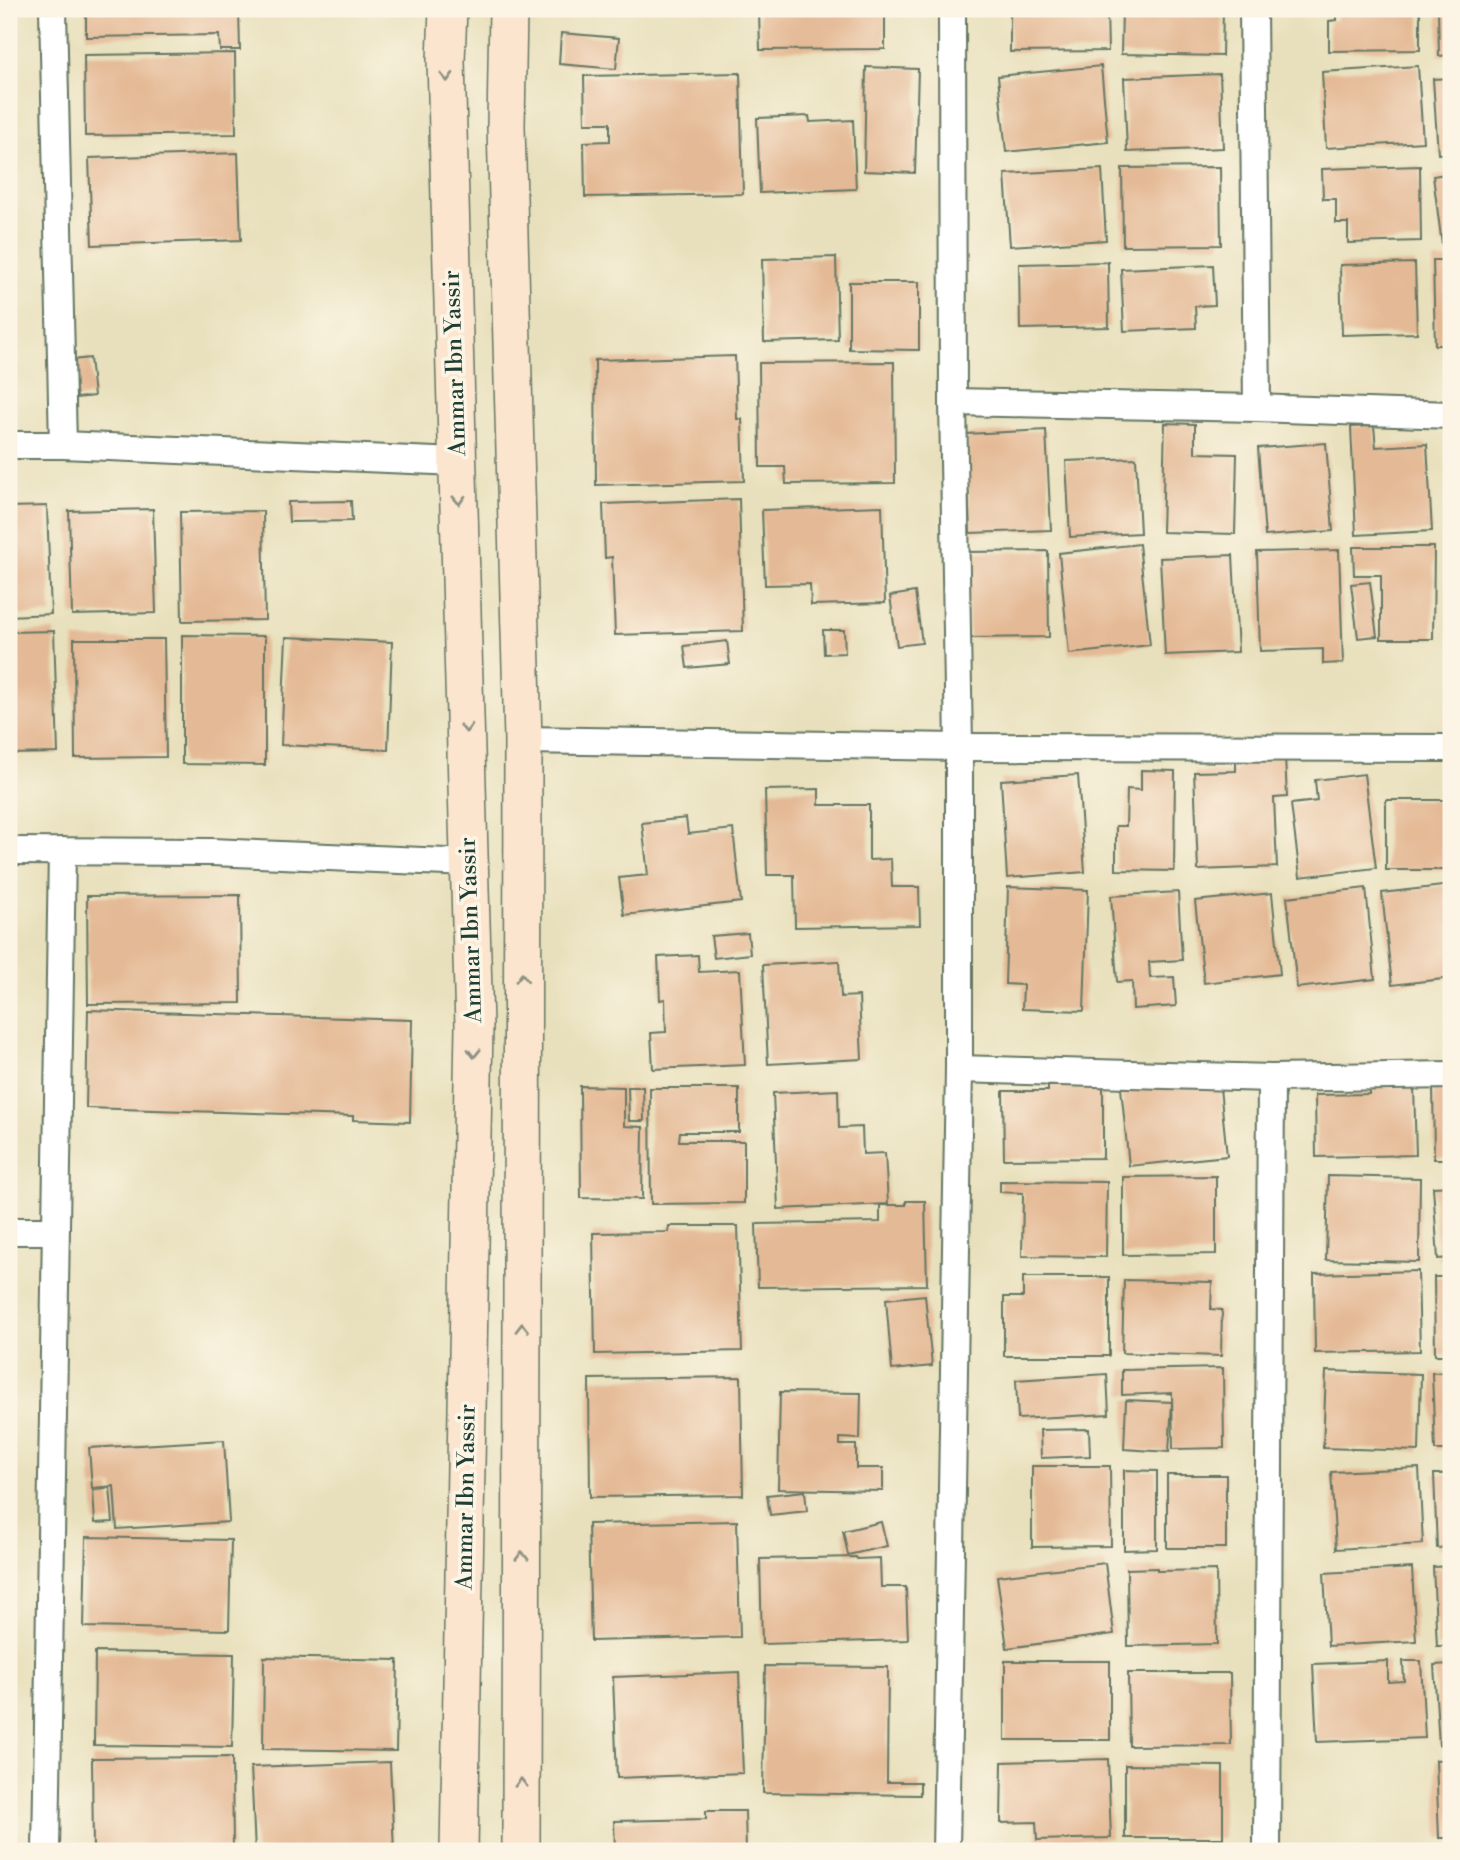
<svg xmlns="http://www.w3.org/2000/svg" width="1460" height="1860" font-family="'Libre Bodoni',serif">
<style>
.building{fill:#e4b995}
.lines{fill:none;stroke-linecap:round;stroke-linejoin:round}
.street-casing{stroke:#657664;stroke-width:30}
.secondary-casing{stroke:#657664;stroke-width:40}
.street{stroke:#fff;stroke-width:26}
.secondary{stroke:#fbe5cf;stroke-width:37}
.oneway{stroke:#8d9182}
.labels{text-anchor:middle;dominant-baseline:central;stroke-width:7;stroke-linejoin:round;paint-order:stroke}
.street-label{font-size:23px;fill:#1f3d34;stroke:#fcf5e5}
</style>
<rect width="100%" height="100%" fill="#fcf5e5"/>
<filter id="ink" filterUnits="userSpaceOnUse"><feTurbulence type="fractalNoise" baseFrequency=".0143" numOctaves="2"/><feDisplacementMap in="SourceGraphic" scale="14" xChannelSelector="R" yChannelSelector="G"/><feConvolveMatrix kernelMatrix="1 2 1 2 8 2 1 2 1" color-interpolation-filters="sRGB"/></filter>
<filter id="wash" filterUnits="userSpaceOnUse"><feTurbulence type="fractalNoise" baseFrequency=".00686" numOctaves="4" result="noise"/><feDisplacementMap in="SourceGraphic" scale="28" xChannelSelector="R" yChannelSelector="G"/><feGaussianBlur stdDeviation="1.57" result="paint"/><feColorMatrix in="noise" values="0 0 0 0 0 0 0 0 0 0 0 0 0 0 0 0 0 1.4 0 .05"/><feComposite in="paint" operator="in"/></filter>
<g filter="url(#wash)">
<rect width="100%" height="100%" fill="#e8e0bc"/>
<g id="blocks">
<g class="building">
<path d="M86 9H239L240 50H220L219 35 86 37Z"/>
<path d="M759 9H885V49L760 50Z"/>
<path d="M1010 9H1107L1108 51 1010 52Z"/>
<path d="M1122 9H1223L1222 56 1121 54Z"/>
<path d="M1337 9H1420V50L1329 51V21L1337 20Z"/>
<path d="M1438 9H1451V55L1439 56Z"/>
<path d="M561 33 619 38 616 69 559 64Z"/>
<path d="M235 53 236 134 85 136 84 55Z"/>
<path d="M1101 66 1108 142 1006 152 998 76Z"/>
<path d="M1418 66 1423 142 1326 148 1322 72Z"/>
<path d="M866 67 918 69 915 173 864 171Z"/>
<path d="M740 73 743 194 585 197 584 142 610 141V123H585L584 76Z"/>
<path d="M1220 74 1223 148 1127 152 1124 78Z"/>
<path d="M1451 78V153L1438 154 1433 79Z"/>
<path d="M809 116 810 122 853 120 856 189 760 193 757 118Z"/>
<path d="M238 153 241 240 92 245 89 158Z"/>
<path d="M1420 166 1421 241 1348 243V223H1336V199H1323L1322 169Z"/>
<path d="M1220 167 1221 245 1123 246 1122 168Z"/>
<path d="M1102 169 1106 240 1010 246 1005 174Z"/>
<path d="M1451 173V244L1442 245 1433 176Z"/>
<path d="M836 257 838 340 764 342 762 259Z"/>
<path d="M1433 260H1451V345H1435Z"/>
<path d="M1108 262 1109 327 1020 329 1019 264Z"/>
<path d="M1415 263 1417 333 1342 335 1340 265Z"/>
<path d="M1213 265 1215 305 1195 306 1196 328 1124 331 1121 269Z"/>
<path d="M849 282H919V350L849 349Z"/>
<path d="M735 356 737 419H742L744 481 596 485 595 360Z"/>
<path d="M90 358 94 396 77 398 72 360Z"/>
<path d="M894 362 895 483 786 484 785 467H760L759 363Z"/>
<path d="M1165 423 1195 424V453L1237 454 1235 534 1162 532Z"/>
<path d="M1374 426 1376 447 1427 444 1432 531 1356 535 1351 427Z"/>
<path d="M1046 430 1051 530 970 533 966 434Z"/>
<path d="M1447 436H1451V523H1449Z"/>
<path d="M1326 443 1333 531 1265 536 1258 448Z"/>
<path d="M1136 458 1140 533 1070 537 1066 461Z"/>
<path d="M739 499 743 631 615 635 612 557 605 558 603 504Z"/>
<path d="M351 501 352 521 289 522 288 502Z"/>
<path d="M47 506 51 614 9 616V507Z"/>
<path d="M882 506 885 603 811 605 810 584 765 585 762 510Z"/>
<path d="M153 509 156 613 72 615 69 511Z"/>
<path d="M263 511 265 620 182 621 180 512Z"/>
<path d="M1139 544 1150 645 1069 654 1059 553Z"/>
<path d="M1353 547H1434L1433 639H1381V575H1354Z"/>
<rect x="1447" y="549" width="4" height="81"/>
<path d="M1339 550 1343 663 1323 664V649L1260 651 1257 552Z"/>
<path d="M1048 551 1049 637 969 638 967 552Z"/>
<path d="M1233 555 1238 652 1165 655 1160 558Z"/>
<path d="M1370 582 1377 636 1358 638 1351 584Z"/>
<path d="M915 592 922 643 897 646 890 596Z"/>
<path d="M823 630H844L845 653 824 654Z"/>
<path d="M54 631 58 753 9 754V632Z"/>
<path d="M182 635 265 636V765L182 764Z"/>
<path d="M286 637 392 642 388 750 281 745Z"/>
<path d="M74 639H164L166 757 75 758Z"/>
<path d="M727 641 730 664 687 668 684 646Z"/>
<path d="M1285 757 1287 797 1274 798 1277 867 1198 870 1194 772 1236 771V759Z"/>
<path d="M1141 770 1175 771 1174 871 1116 870V826H1126L1127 789 1141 790Z"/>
<path d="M1364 774 1376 868 1300 877 1291 804 1317 801 1315 780Z"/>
<path d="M1078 775 1085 872 1007 878 1001 780Z"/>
<path d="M819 789V805H869V860L891 859 892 887H919L920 925 795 927 794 875H767L765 790Z"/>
<rect x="1386" y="800" width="65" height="70"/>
<path d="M686 818 688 834 733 829 741 902 624 915 619 878 648 875 642 823Z"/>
<path d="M1451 885V978L1392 985 1382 893Z"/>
<path d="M1008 887 1088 890 1084 1011 1022 1009 1023 985 1005 984Z"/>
<path d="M1366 888 1375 979 1297 988 1287 897Z"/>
<path d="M1178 892 1182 960 1149 962 1150 978 1174 977 1176 1006 1133 1009 1132 981 1117 982 1111 896Z"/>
<path d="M1272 893 1280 974 1204 983 1195 901Z"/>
<path d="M240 895 241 1003 88 1004 87 896Z"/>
<path d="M748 933 750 954 714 958 711 936Z"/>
<path d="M698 955 699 972 740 970 745 1065 653 1069 651 1033 666 1032 665 999 660 1000 658 957Z"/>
<path d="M839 961 841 997 859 996 862 1059 768 1064 763 965Z"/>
<path d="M88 1010 412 1020 410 1122 353 1120V1116L86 1108Z"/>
<path d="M1219 1078 1227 1156 1129 1166 1121 1088Z"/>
<path d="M1433 1082H1451V1159H1434Z"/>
<path d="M580 1086 624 1087V1126L643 1127 642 1199 581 1198Z"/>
<path d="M1048 1086H1103V1158L1004 1159 1003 1091H1048Z"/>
<path d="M1414 1086 1416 1155 1316 1157 1315 1095 1369 1094V1087Z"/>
<path d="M628 1087H643L644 1121H629Z"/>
<path d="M650 1088H739V1132H680L679 1141H744V1203L651 1204Z"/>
<path d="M838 1090 839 1128 862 1127 863 1154 885 1153 888 1204 778 1209 773 1093Z"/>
<path d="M1216 1176V1254L1123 1255V1177Z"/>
<path d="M1328 1176 1420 1178 1419 1262 1326 1260Z"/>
<path d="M1000 1181 1107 1182 1106 1257 1022 1256 1023 1193 1000 1192Z"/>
<path d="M1451 1186V1258L1438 1259 1433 1187Z"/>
<path d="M906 1201H925L927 1285 758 1287 756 1224 880 1222V1205H906Z"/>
<path d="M669 1226H738L742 1351 595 1354 593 1233 668 1232Z"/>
<path d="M1418 1271 1420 1351 1315 1353 1314 1274Z"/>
<path d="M1023 1277H1109V1356H1004V1297H1023Z"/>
<path d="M1434 1277H1451V1355H1435Z"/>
<path d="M1124 1280 1212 1282 1211 1309 1222 1310 1221 1356 1122 1353Z"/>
<path d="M925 1295 932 1366 892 1370 886 1299Z"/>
<path d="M1223 1368 1224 1448 1173 1449 1172 1393 1122 1395V1370Z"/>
<path d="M1326 1371 1421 1374 1419 1451 1323 1448Z"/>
<path d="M1451 1372V1450H1435L1432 1373Z"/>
<path d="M1107 1374 1109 1414 1018 1419 1016 1380Z"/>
<path d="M741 1377 743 1495 590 1497 589 1379Z"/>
<path d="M780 1392 861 1393 860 1439 840 1438V1445H856V1468H883V1491L778 1489Z"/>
<path d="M1126 1400 1172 1402 1169 1452 1124 1449Z"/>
<path d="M1089 1429 1090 1456 1041 1458 1040 1430Z"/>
<path d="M224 1440 229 1522 117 1529 114 1486 92 1488 89 1448Z"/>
<path d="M1032 1466H1110L1111 1546 1032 1547Z"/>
<path d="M1419 1468 1423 1544 1336 1549 1331 1472Z"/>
<path d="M1124 1470 1157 1471V1549L1124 1550Z"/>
<path d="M1434 1474H1451V1547L1437 1548Z"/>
<rect x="1167" y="1475" width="59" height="73"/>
<path d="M110 1488 113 1522 95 1523 93 1490Z"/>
<path d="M805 1491 807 1511 770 1515 767 1495Z"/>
<path d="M737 1521 740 1637 591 1641 588 1524Z"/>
<path d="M881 1522 887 1546 848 1555 843 1531Z"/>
<path d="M86 1537 231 1540 229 1630 84 1627Z"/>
<path d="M856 1557 857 1559 880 1558 881 1587H906L908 1640 762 1644 760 1559Z"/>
<path d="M1105 1563 1114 1634 1007 1648 997 1576Z"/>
<path d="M1451 1566V1646H1437L1433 1567Z"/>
<path d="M1157 1568V1571L1216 1570 1217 1644 1128 1646 1127 1569Z"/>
<path d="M1412 1568 1416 1641 1328 1646 1324 1573Z"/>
<path d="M95 1652 234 1654 232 1747 94 1745Z"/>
<path d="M264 1657 398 1660 396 1751 263 1749Z"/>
<rect x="1005" y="1661" width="105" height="79"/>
<path d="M1388 1661V1682L1404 1681 1403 1661H1421L1425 1738 1317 1742 1313 1664Z"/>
<path d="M1451 1664V1744L1439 1745 1434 1665Z"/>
<path d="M765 1666 888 1667 887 1782H920V1795L763 1793Z"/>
<path d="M739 1672 743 1773 617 1778 613 1677Z"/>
<path d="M1128 1673H1230L1231 1745 1129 1746Z"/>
<path d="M232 1757 233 1849 93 1850 92 1758Z"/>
<path d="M1108 1759 1111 1838 1037 1840 1036 1822 1001 1823 1002 1762Z"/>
<path d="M1451 1759V1838H1439L1436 1760Z"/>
<path d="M390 1762 394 1851H255L251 1767Z"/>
<path d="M1125 1765 1223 1766V1838H1125Z"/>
<path d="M706 1811H745L746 1851H615L614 1821 706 1819Z"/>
</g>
</g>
</g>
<g filter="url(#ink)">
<use href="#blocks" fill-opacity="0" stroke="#657664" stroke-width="2"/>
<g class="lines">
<g class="street-casing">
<g id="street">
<path d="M53 9 63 445"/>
<path d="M1253 9 1257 408"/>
<path d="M953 402 1257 408 1451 415"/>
<path d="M9 445H63L458 462"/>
<path d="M523 740 959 747 1451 748"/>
<path d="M9 851 212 852 470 863"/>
<path d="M959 1069 1271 1078 1451 1075"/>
<path d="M9 1231H55"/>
<path d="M46 1851 62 851"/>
<path d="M946 1851 959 1069V747L953 402 952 9"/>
<path d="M1267 1851 1271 1078"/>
</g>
</g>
<g class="secondary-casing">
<g id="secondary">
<path d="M448 9 446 61 474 1026 459 1851"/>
<path d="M508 9 506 126 523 740 521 1851"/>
</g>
</g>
<use href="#street" class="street"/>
<use href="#secondary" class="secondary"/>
</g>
<defs><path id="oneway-chevron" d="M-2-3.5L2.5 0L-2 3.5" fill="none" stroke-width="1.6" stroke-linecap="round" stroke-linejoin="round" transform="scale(1.75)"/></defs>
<g class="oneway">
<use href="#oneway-chevron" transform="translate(447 77) rotate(88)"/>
<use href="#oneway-chevron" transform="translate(459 500) rotate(88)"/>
<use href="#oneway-chevron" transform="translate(466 728) rotate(88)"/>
<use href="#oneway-chevron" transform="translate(522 978) rotate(-90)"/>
<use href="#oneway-chevron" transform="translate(474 1053) rotate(91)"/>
<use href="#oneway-chevron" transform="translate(522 1328) rotate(-90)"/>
<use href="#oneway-chevron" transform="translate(522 1556) rotate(-90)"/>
<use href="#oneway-chevron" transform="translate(521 1783) rotate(-90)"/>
</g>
</g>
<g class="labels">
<g class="street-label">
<text transform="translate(455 363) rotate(-92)">Ammar Ibn Yassir</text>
<text transform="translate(471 930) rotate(-92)">Ammar Ibn Yassir</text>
<text transform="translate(466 1497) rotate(-89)">Ammar Ibn Yassir</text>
</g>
</g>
<rect width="1460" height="1860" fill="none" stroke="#fcf5e5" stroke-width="35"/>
</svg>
